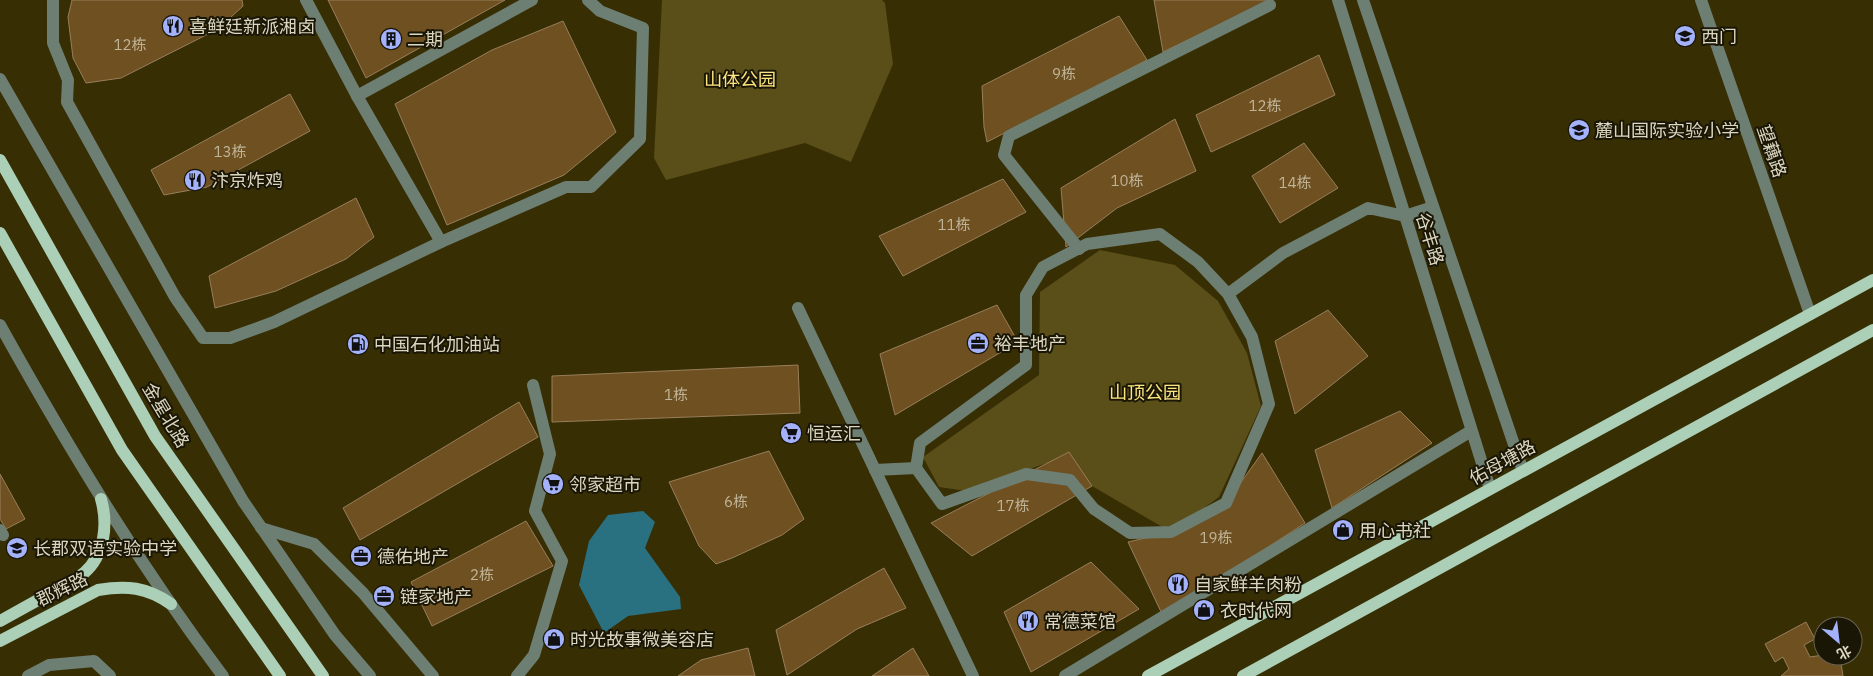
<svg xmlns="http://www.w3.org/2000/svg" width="1873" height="676" font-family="'IBM Plex Sans','Noto Sans SC',sans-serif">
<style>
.green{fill:#5a4e19}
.water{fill:#297181}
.building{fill:#6e5021;stroke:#987e5b}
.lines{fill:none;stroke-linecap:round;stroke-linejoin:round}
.minor{stroke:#6d7e73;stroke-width:12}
.major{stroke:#abcfb7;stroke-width:12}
.labels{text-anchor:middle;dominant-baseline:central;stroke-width:4;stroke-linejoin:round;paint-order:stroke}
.number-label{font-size:15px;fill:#c0b498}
.poi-label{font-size:18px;fill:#dbd6c0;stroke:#1a1606;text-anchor:start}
.park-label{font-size:18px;fill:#fce480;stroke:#1a1606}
.street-label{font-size:18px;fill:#dbd6c0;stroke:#1a1606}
</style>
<rect width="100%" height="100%" fill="#372e03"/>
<g class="green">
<path d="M662 0H882L885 3 893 64 851 162 805 143 666 180 654 158Z"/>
<path d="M1100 250 1175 265 1218 301 1247 353 1261 406 1219 497 1171 532 1092 486 1047 463 966 491 939 487 923 457 1039 375 1040 292Z"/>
</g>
<path class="water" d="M643 511 655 522 645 548 680 597 681 609 628 616 604 633 579 585 589 541 608 515Z"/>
<g class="building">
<path d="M72 0H242L243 6 218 29 121 78 86 83 73 58 68 17Z"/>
<path d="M328 0H505L366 78Z"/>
<path d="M1154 0H1270L1163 52Z"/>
<path d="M1119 16 1147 60 987 142 984 127 982 86Z"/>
<path d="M563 21 616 132 564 175 447 225 395 104 492 50Z"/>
<path d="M1319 55 1335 95 1211 152 1196 115Z"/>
<path d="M290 94 310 131 207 187 164 195 151 170Z"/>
<path d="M1175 119 1196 171 1117 208 1066 247 1061 188Z"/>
<path d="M1304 143 1338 188 1280 223 1252 176Z"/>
<path d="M1003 179 1026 212 903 276 879 236Z"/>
<path d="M356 198 374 237 346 259 276 291 215 308 209 276Z"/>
<path d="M997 305 1018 342 895 415 880 354Z"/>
<path d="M1328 310 1368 356 1295 414 1275 341Z"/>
<path d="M798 365 800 413 552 422V376Z"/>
<path d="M519 402 538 437 360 540 343 508Z"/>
<path d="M1400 411 1432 443 1332 508 1315 450Z"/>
<path d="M769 451 804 519 782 535 732 558 716 564 699 546 669 482Z"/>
<path d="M1069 452 1092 486 972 556 931 523Z"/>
<path d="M1262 453 1305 523 1163 616 1128 542 1171 532 1226 503Z"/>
<path d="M0 474 25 519 6 529 0 519Z"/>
<path d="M526 521 553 566 432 626 411 582Z"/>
<path d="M1091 562 1139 609 1031 672 1004 612Z"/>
<path d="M884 568 906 608 857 629 787 675 776 630Z"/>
<path d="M1806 622 1815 639 1804 645 1810 657 1823 655V656H1840L1843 676H1781L1789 669 1783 657 1775 662 1765 644Z"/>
<path d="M748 648 755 676H678L701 660Z"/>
<path d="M913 648 929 676H872Z"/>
</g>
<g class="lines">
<g class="minor">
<path d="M53 0V43L68 80 67 102 175 297 203 338H230L274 322 441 242"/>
<path d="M306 0 357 96 441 242 566 187H591L640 139 643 28 600 11 588 0"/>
<path d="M1338 0 1490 489"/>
<path d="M1363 0 1523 471"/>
<path d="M1701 0 1810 314"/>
<path d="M0 79 243 501 335 635 370 676"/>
<path d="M357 96 532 0"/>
<path d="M1079 249 1004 155 1009 136 1270 5"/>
<path d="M1228 294 1198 262 1160 234 1087 244 1043 267 1026 295V365L920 443 916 468 942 504 1026 474 1070 480 1094 509 1130 533 1171 532 1226 503 1269 404 1252 337 1228 294 1283 253 1368 208 1405 216 1433 207"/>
<path d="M798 308 973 676"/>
<path d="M0 325C68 447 139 565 223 676"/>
<path d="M875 470 916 468"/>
<path d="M261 528 314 544 363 593 433 676"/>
<path d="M0 530 3 535"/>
<path d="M28 676 49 665 94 661 110 676"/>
<path d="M517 676 534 655 562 561 535 511 550 454 533 385"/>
<path d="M1065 676 1471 431"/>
</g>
<g class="major">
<path d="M0 160 155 436 323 676"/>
<path d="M0 233 122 450 280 676"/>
<path d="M0 621C16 612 31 604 47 595 59 588 73 582 84 573 105 555 108 524 101 499"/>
<path d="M0 641 98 590C126 585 147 587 171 604"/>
<path d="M1148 676 1873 280"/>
<path d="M1243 676 1873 330"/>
</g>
</g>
<defs>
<g id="restaurant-disc" transform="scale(1.125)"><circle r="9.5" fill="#a4b2fc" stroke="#1a1606"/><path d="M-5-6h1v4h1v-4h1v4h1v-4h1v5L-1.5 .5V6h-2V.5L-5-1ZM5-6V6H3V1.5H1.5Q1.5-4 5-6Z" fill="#111"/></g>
<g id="school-disc" transform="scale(1.125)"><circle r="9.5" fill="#a4b2fc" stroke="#1a1606"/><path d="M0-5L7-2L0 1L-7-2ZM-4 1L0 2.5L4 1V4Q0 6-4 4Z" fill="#111"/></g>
<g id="building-disc" transform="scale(1.125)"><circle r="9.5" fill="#a4b2fc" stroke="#1a1606"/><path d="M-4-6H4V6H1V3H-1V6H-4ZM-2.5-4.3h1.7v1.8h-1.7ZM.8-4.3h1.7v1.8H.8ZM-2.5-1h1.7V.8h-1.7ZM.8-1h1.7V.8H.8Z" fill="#111"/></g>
<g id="office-disc" transform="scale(1.125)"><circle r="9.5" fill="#a4b2fc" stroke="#1a1606"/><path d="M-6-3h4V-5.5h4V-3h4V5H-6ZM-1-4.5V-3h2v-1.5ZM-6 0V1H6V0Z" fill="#111"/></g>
<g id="fuel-disc" transform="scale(1.125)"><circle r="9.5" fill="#a4b2fc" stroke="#1a1606"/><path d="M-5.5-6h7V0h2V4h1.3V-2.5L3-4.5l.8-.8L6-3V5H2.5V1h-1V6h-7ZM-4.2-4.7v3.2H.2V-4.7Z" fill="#111"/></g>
<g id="supermarket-disc" transform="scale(1.125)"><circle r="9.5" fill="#a4b2fc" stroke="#1a1606"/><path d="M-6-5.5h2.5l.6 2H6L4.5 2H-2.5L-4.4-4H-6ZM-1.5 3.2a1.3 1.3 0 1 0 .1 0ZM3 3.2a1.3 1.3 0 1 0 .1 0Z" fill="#111"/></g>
<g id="shop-disc" transform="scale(1.125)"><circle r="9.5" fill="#a4b2fc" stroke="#1a1606"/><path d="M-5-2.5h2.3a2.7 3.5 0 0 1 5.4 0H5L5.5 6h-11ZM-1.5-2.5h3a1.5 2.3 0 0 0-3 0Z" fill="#111"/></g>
</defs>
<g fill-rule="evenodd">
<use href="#restaurant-disc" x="173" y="26"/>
<use href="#school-disc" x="1685" y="36"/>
<use href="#building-disc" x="391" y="39"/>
<use href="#school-disc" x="1579" y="130"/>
<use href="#restaurant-disc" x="195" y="180"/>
<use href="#office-disc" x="978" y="343"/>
<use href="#fuel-disc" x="358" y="344"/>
<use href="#supermarket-disc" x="791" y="433"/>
<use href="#supermarket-disc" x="553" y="484"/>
<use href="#shop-disc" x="1343" y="530"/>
<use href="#school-disc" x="17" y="548"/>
<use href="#office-disc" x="361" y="556"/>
<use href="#restaurant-disc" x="1178" y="584"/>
<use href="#office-disc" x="384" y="596"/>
<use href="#shop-disc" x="1204" y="610"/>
<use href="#restaurant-disc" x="1028" y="621"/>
<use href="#shop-disc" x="554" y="639"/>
</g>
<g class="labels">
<g class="number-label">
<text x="130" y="44">12栋</text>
<text x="1064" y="73">9栋</text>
<text x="1265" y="105">12栋</text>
<text x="230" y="151">13栋</text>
<text x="1127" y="180">10栋</text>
<text x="1295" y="182">14栋</text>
<text x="954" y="224">11栋</text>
<text x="676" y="394">1栋</text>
<text x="736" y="501">6栋</text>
<text x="1013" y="505">17栋</text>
<text x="1216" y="537">19栋</text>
<text x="482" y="574">2栋</text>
</g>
<g class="poi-label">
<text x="189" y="26">喜鲜廷新派湘卤</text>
<text x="1701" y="36">西门</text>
<text x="407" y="39">二期</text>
<text x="1595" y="130">麓山国际实验小学</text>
<text x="211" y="180">汴京炸鸡</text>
<text x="994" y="343">裕丰地产</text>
<text x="374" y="344">中国石化加油站</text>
<text x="807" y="433">恒运汇</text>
<text x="569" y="484">邻家超市</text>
<text x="1359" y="530">用心书社</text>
<text x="33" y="548">长郡双语实验中学</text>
<text x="377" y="556">德佑地产</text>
<text x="1194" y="584">自家鲜羊肉粉</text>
<text x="400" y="596">链家地产</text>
<text x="1220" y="610">衣时代网</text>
<text x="1044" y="621">常德菜馆</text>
<text x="570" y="639">时光故事微美容店</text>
</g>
<g class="park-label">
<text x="740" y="79">山体公园</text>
<text x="1145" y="392">山顶公园</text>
</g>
<g class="street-label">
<text transform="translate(1772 151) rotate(71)">望藕路</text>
<text transform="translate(1430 239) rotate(73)">谷丰路</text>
<text transform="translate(166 415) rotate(59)">金星北路</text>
<text transform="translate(1502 462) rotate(-29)">佑母塘路</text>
<text transform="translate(62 589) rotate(-26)">郡辉路</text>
</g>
</g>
<g transform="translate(1838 641) rotate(152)"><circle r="24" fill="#1a1606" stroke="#676350"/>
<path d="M0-4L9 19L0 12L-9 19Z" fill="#a4b2fc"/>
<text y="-8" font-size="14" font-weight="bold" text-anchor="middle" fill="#dbd6c0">北</text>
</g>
</svg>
